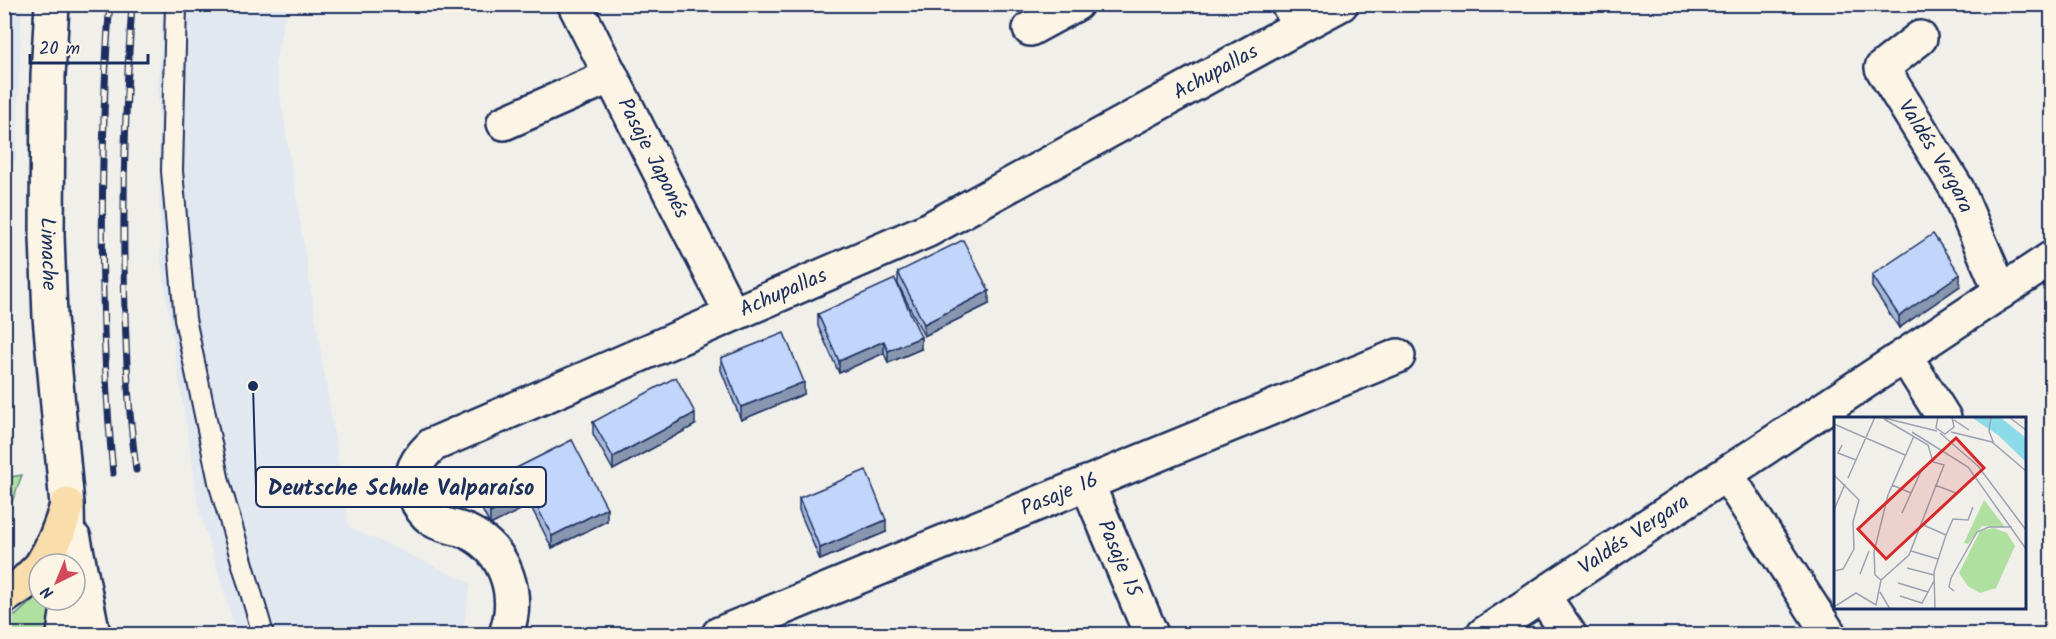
<svg xmlns="http://www.w3.org/2000/svg" width="2056" height="639" font-family="Kalam,sans-serif">
<style>
.built{fill:#e2e8ef}
.green{fill:#afe0a0;stroke:#65887f;stroke-width:1.5}
.lines{fill:none;stroke-linecap:round;stroke-linejoin:round}
.service-casing{stroke:#1b2f5e;stroke-width:24}
.minor-casing{stroke:#1b2f5e;stroke-width:38}
.tertiary-casing{stroke:#1b2f5e;stroke-width:38}
.secondary-casing{stroke:#1b2f5e;stroke-width:38}
.motorway-casing{stroke:#1b2f5e;stroke-width:38}
.service{stroke:#fcf5e5;stroke-width:20}
.minor{stroke:#fcf5e5;stroke-width:33}
.tertiary{stroke:#fcf5e5;stroke-width:33}
.secondary{stroke:#fcf5e5;stroke-width:33}
.motorway{stroke:#f9deab;stroke-width:33}
.rail-casing{stroke:#1b2f5e;stroke-width:7}
.rail{stroke:#fcf5e5;stroke-width:4.5;stroke-dasharray:14;stroke-linecap:butt}
.wall{fill:#a7b8d9;stroke:#1b2f5e;stroke-width:1.5}
.shaded-wall{fill:#8896b0;stroke:#1b2f5e;stroke-width:1.5}
.building{fill:#c2d6fc;stroke:#1b2f5e;stroke-width:1.5}
.labels{text-anchor:middle;dominant-baseline:central;stroke-width:5;stroke-linejoin:round;paint-order:stroke}
.street-label{font-size:21px;fill:#1b2f5e;stroke:#fcf5e5}
.inset-road{fill:none;stroke:#9ba2b2;stroke-width:1.5}
.view{fill:#d62828;fill-opacity:0.15;stroke:#d62828;stroke-width:3}
.inset-edge{fill:none;stroke:#1b2f5e;stroke-width:3}
.leader{fill:none;stroke:#1b2f5e;stroke-width:2}
.callout-dot{fill:#1b2f5e;stroke:#fcf5e5;stroke-width:2}
.callout{fill:#fcf5e5;stroke:#1b2f5e;stroke-width:2}
.callout-label{font-size:22px;text-anchor:middle;font-weight:bold;fill:#1b2f5e}
</style>
<rect width="100%" height="100%" fill="#f0efea"/>
<filter id="ink" filterUnits="userSpaceOnUse"><feTurbulence type="fractalNoise" baseFrequency=".0167" numOctaves="2"/><feDisplacementMap in="SourceGraphic" scale="12" xChannelSelector="R" yChannelSelector="G"/><feConvolveMatrix kernelMatrix="1 2 1 2 8 2 1 2 1" color-interpolation-filters="sRGB"/></filter>
<g filter="url(#ink)">
<g class="built">
<path d="M4 5H22L16 161 5 160Z"/>
<path d="M163 5H287L275 64 349 527 471 583 462 634H237L200 514 160 257 158 82Z"/>
</g>
<g class="green">
<path d="M22 475 5 521V478Z"/>
<path d="M39 595V600H53L51 634H5V620L16 615Z"/>
</g>
<g class="lines">
<g class="service-casing">
<path id="service" d="M176 4 172 171 185 319 219 482 263 634"/>
</g>
<g class="minor-casing">
<g id="minor">
<path id="s1" d="M575 5 732 314"/>
<path d="M1300 26 1341 4"/>
<path d="M1030 29 1076 4"/>
<path id="s2" d="M1920 38 1882 68 1957 189 2001 292"/>
<path d="M504 123 611 76"/>
<path d="M1905 356 1944 418"/>
<path d="M1727 475 1829 634"/>
<path id="s3" d="M1087 483 1151 634"/>
<path d="M1543 596 1569 634"/>
<path id="s4" d="M719 634 1398 356"/>
<path id="s5" d="M1484 634 2052 258"/>
</g>
</g>
<g class="tertiary-casing">
<g id="tertiary">
<path id="s6" d="M506 634C520 596 507 551 468 532 457 527 443 526 433 520 417 509 408 485 415 467 419 458 425 452 432 445L928 230 1300 26 1288 4"/>
</g>
</g>
<g class="secondary-casing">
<g id="secondary">
<path id="s7" d="M52 4 48 76 47 236 50 317 67 505 68 564"/>
<path d="M74 539 93 634"/>
<path d="M64 634 69 600"/>
</g>
</g>
<g class="motorway-casing">
<g id="motorway">
<path d="M42 564C54 545 61 527 67 505"/>
<path d="M4 597 22 585 39 568"/>
</g>
</g>
<use href="#service" class="service"/>
<use href="#minor" class="minor"/>
<use href="#tertiary" class="tertiary"/>
<use href="#secondary" class="secondary"/>
<use href="#motorway" class="motorway"/>
<g class="rail-casing">
<g id="rail">
<path d="M110 4C105 56 104 108 103 159 101 264 103 368 113 473"/>
<path d="M132 4C123 131 121 257 128 384 129 412 133 441 136 470"/>
</g>
</g>
<use href="#rail" class="rail"/>
</g>
<g class="wall">
<path d="M898 272 989 304 924 336 898 284Z"/>
<path d="M1872 275 1960 286 1899 328 1872 287Z"/>
<path d="M818 314 921 349 888 363 884 353 839 373 818 326Z"/>
<path d="M721 358 804 394 741 420 721 370Z"/>
<path d="M593 422 695 425 613 470 593 434Z"/>
<path d="M572 440 607 521 552 548 530 505 490 525 477 500V488Z"/>
<path d="M799 498 886 532 820 560 799 510Z"/>
</g>
<g class="shaded-wall">
<path d="M1960 274V286L1899 328V316Z"/>
<path d="M989 291V304L924 336V324Z"/>
<path d="M921 337V349L888 363V351Z"/>
<path d="M884 341V353L839 373V361Z"/>
<path d="M804 382V394L741 420V407Z"/>
<path d="M695 413V425L613 470V457Z"/>
<path d="M530 493V505L490 525V513Z"/>
<path d="M607 508V521L552 548V536Z"/>
<path d="M886 520V532L820 560V548Z"/>
</g>
<g class="building">
<path d="M1933 234 1960 274 1899 316 1872 275Z"/>
<path d="M963 240 989 291 924 324 898 272Z"/>
<path d="M895 279 921 337 888 351 884 341 839 361 818 314Z"/>
<path d="M784 333 804 382 741 407 721 358Z"/>
<path d="M676 377 695 413 613 457 593 422Z"/>
<path d="M572 440 607 508 552 536 530 493 490 513 477 488Z"/>
<path d="M866 470 886 520 820 548 799 498Z"/>
</g>
</g>
<g class="labels">
<g class="street-label">
<text stroke="none"><textPath href="#s6" startOffset="1113">Achupallas</textPath></text>
<text stroke="none"><textPath href="#s2" startOffset="152">Valdés Vergara</textPath></text>
<text stroke="none"><textPath href="#s1" startOffset="172">Pasaje Japonés</textPath></text>
<text stroke="none"><textPath href="#s7" startOffset="250">Limache</textPath></text>
<text stroke="none"><textPath href="#s6" startOffset="627">Achupallas</textPath></text>
<text stroke="none"><textPath href="#s4" startOffset="368">Pasaje 16</textPath></text>
<text stroke="none"><textPath href="#s5" startOffset="180">Valdés Vergara</textPath></text>
<text stroke="none"><textPath href="#s3" startOffset="82">Pasaje 15</textPath></text>
</g>
</g>
<g transform="translate(1834 417)">
<rect width="192" height="192" fill="#f0efea"/>
<path d="M150 83 171 110 148 109 134 127 130 126ZM160 111 173 116 181 129 162 171 146 176 134 169 125 156 146 114Z" fill="#afe0a0"/>
<path d="M137 0H166L192 21V45L164 18Z" fill="#8cdbe9"/>
<path class="inset-road" d="M46 0 103 14M72 0H98M104 0 102 11 111 17 120 10 118 0M157 0 155 14 160 27M175 0 192 13M120 3 135 13M0 7 71 38M78 15 134 50 192 132M117 15 158 25 192 54M106 16 144 49 192 113M8 28 4 36 22 43M0 58 25 83 19 105 20 132M14 61 41 0M58 68 77 76M101 68 122 76M0 93 11 67M68 96 89 50M87 107 112 118M77 134 104 142M73 151 100 158M0 154 9 152 20 132M26 157 35 134M47 163 75 138 110 48 99 45 94 28 50 2M47 163 41 158 40 135 54 78 80 19M64 166 94 175M120 174 115 170 117 161 143 115 155 110H178M46 175 56 192M66 179 88 186 100 164M0 190 22 176 42 188 47 163M101 192 100 155 112 118 119 102 134 103 139 90"/>
<path class="view" d="M122 21 150 51 52 142 24 112Z"/>
<rect width="192" height="192" class="inset-edge"/>
</g>
<path class="leader" d="M253 386L256 487"/>
<circle class="callout-dot" cx="253" cy="386" r="6"/>
<rect class="callout" x="256" y="467" width="290" height="40" rx="6"/>
<g class="callout-label">
<text x="401" y="495">Deutsche Schule Valparaíso</text>
</g>
<rect width="2056" height="639" fill="none" stroke="#fcf5e5" stroke-width="24"/>
<rect x="12" y="12" width="2032" height="615" fill="none" stroke="#1b2f5e" stroke-width="2" filter="url(#ink)"/>
<g transform="translate(57 582) rotate(223)"><circle r="28" fill="#fcf5e5" stroke="#a2a6af" stroke-width="1.5"/>
<path d="M0-4.5L10 22L0 15L-10 22Z" fill="#d1495b"/>
<text y="-9" font-size="16" font-weight="bold" text-anchor="middle" fill="#1b2f5e">N</text>
</g>
<path d="M30 54v9h118v-9" fill="none" stroke="#1b2f5e" stroke-width="3"/>
<text x="39" y="54" font-size="18" fill="#1b2f5e" stroke="#fcf5e5" stroke-width="4.5" paint-order="stroke">20 m</text>
</svg>
